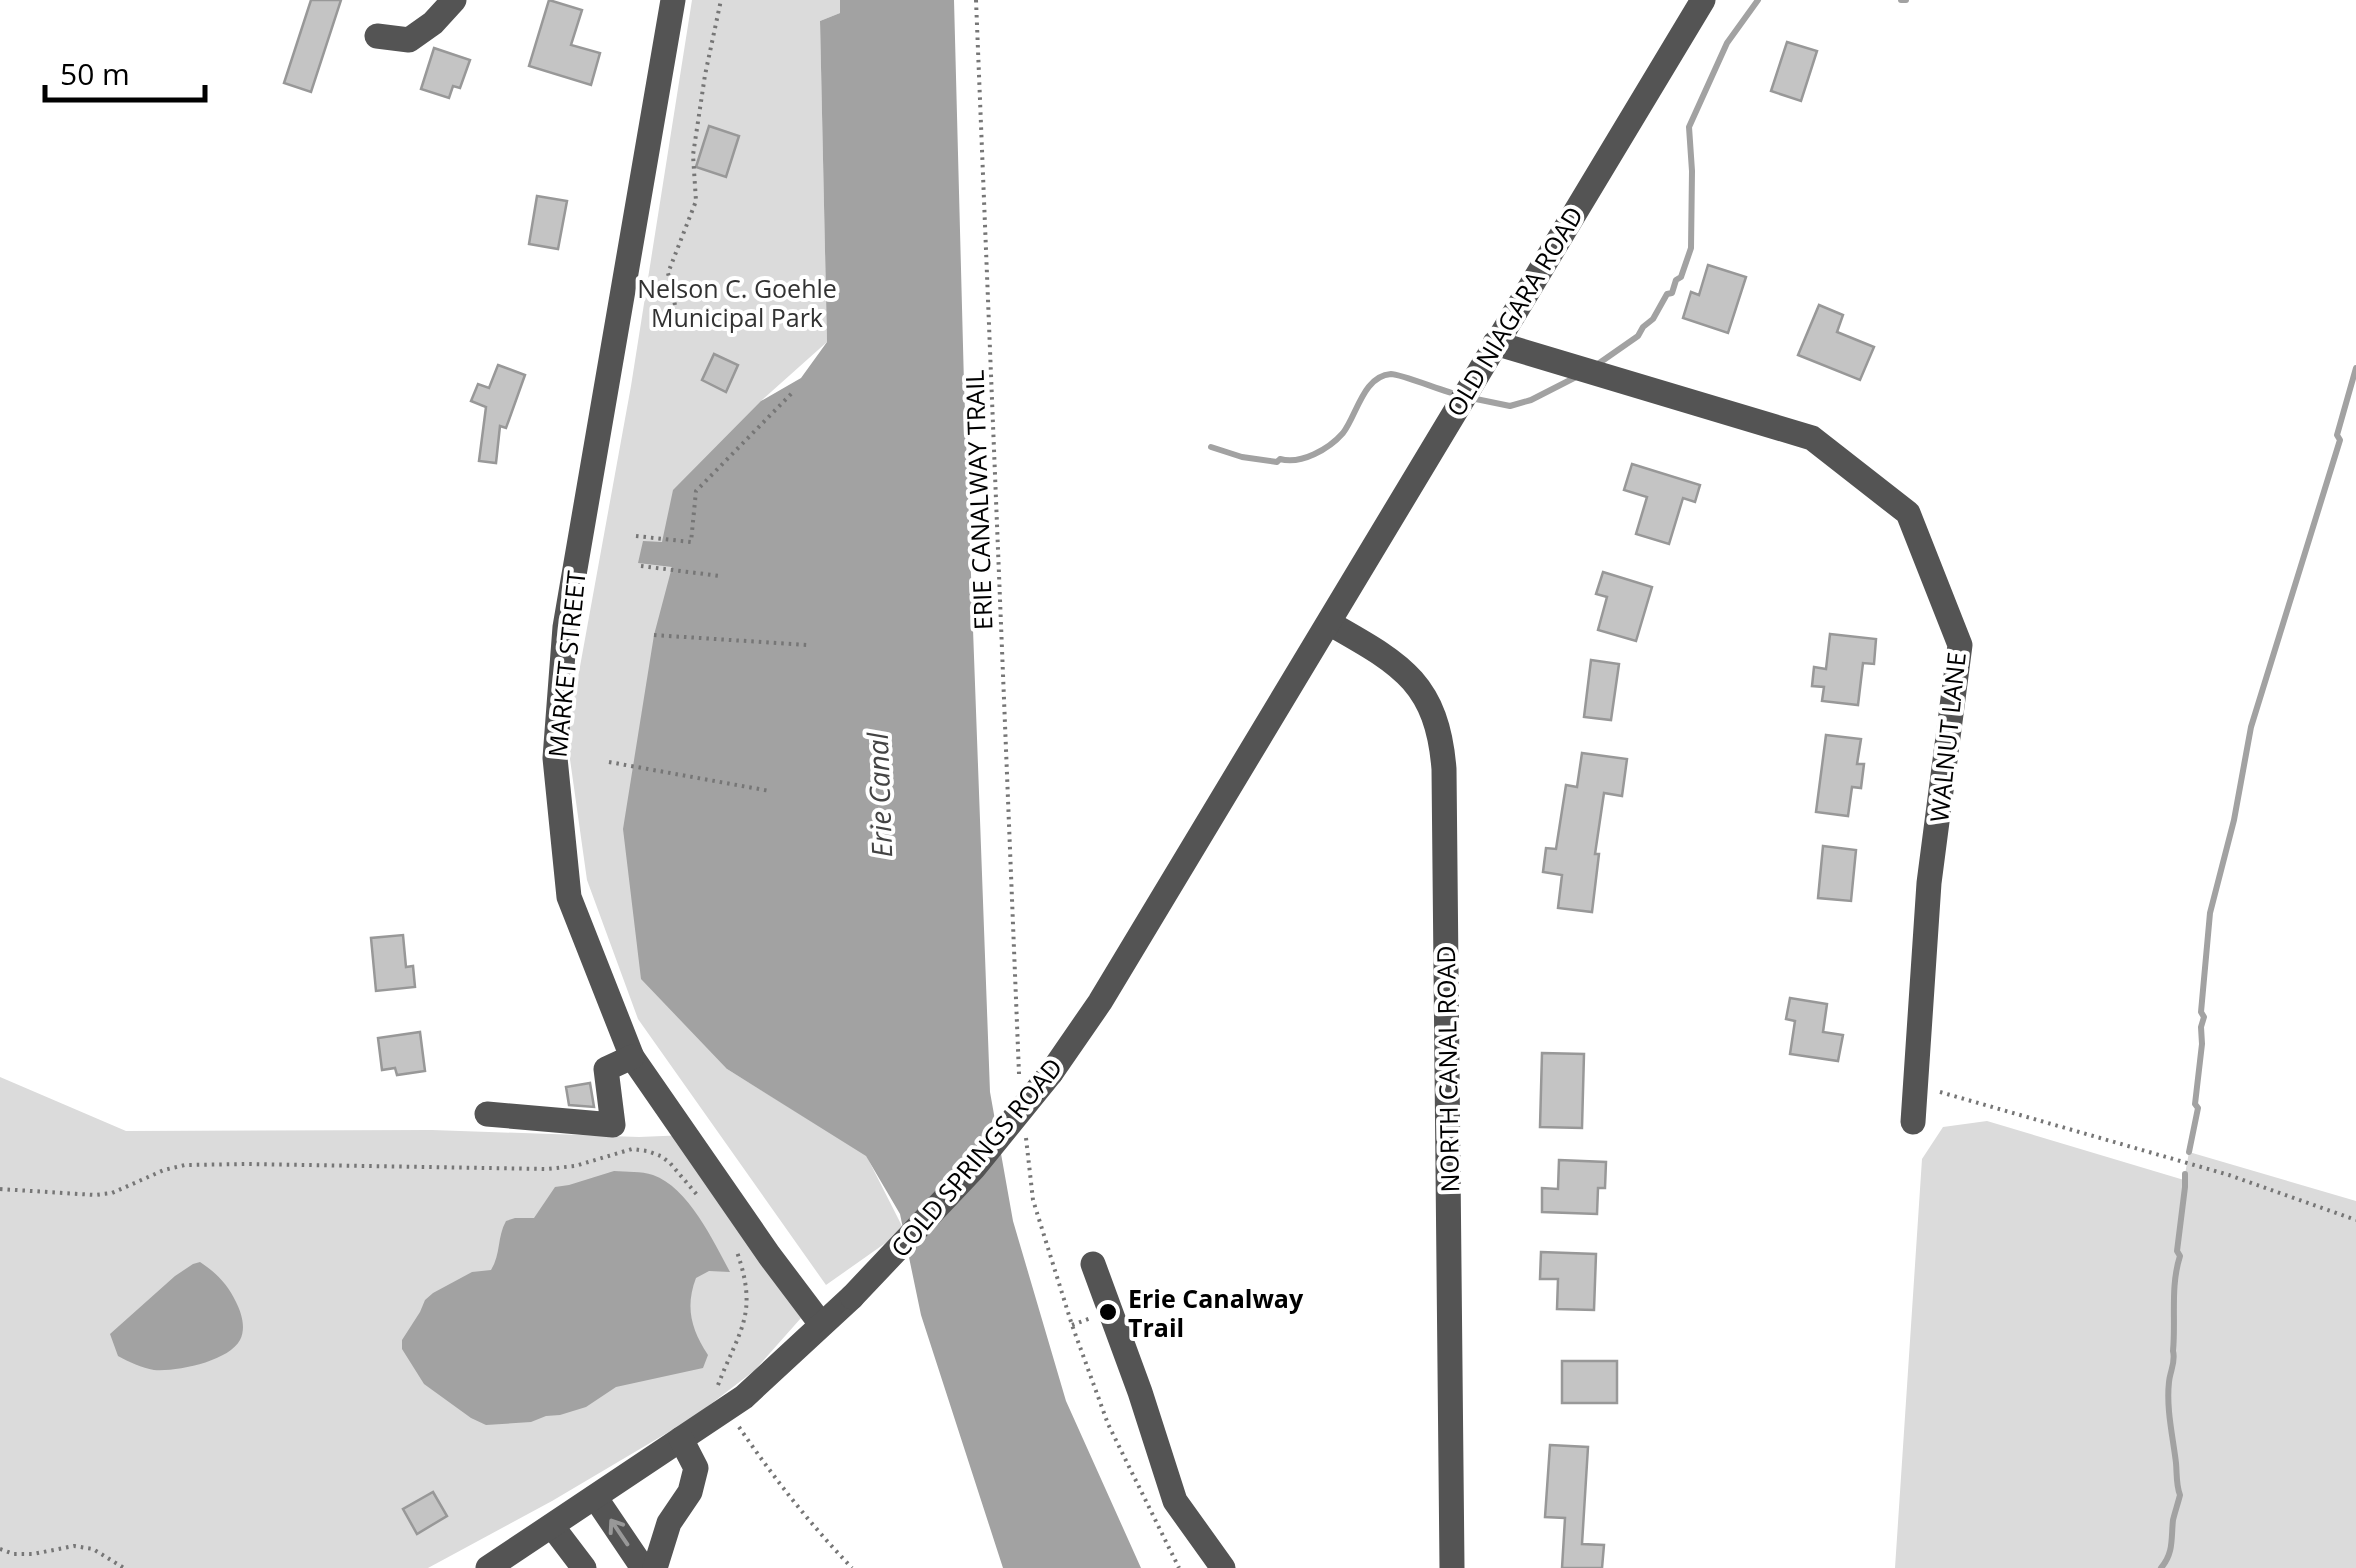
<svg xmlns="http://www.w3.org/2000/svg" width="2356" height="1568" font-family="'Open Sans',sans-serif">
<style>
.green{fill:#dbdbdb}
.water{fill:#a2a2a2}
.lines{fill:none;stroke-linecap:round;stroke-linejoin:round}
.stream{stroke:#a2a2a2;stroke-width:6}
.building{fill:#c4c4c4;stroke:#989898;stroke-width:2.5}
.path{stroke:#767676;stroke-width:4;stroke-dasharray:2.5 5;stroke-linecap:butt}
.minor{stroke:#545454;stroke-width:25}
.minor-bridge{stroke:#545454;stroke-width:25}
.oneway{stroke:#989898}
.poi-dot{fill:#000;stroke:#fff;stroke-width:4}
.labels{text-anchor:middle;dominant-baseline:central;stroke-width:8;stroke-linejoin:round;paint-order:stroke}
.park-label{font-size:25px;fill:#323232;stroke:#fff}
.street-label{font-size:25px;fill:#000;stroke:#fff}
.poi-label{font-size:25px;font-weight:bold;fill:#000;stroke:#fff;text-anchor:start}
.water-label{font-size:28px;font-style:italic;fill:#434343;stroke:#fff}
</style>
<rect width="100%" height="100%" fill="#fff"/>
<g class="green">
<path d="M692 0H840V13L820 21 827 342 761 401 727 1069 866 1155 904 1230 826 1285 638 1019 587 880 567 738 631 386Z"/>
<path d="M0 1077 126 1131 432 1130 639 1137 687 1135 801 1318 755 1370 694 1417 552 1501 428 1568H0Z"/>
<path d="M1987 1121 2184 1180 2189 1152 2356 1201V1568H1895L1922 1159 1943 1127Z"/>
</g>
<g class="water">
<path d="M840 0H954L964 384 990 1092 1013 1221 1066 1401 1141 1568H1003L921 1315 900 1214 866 1156 727 1069 641 979 623 829 654 635 672 567 638 563 643 541 662 542 673 490 761 401 801 378 827 342 820 21 840 13Z"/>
<path d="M614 1171C627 1172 641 1171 653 1175 688 1187 714 1242 730 1272L709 1271 696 1278C685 1307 691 1329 708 1355L703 1368 616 1387 586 1407 560 1415 546 1416 531 1422 486 1425 471 1418 424 1384 402 1349V1340L420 1312 425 1300 433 1293 472 1272 491 1270C501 1254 497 1237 506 1221L515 1218H534L555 1187 569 1185Z"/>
<path d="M200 1262C217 1273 228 1285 236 1302 242 1314 246 1328 240 1340 229 1361 177 1372 154 1370 142 1368 129 1362 118 1356L110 1334 175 1276 193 1264Z"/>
</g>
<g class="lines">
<g class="stream">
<path d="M1901 0H1906"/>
<path d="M1595 366 1638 336 1643 327 1653 319 1667 294 1672 293 1676 280 1681 277 1691 248 1692 171 1689 127 1727 43 1758 0"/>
<path d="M1471 398 1510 406 1531 400 1576 377"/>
<path d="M1211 447 1242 457 1277 462 1280 459C1301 465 1329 449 1343 433 1357 415 1363 376 1391 374 1401 374 1445 392 1459 395"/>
<path d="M2189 1152 2198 1108 2195 1104 2202 1044 2201 1027 2204 1017 2201 1012 2210 913 2234 820 2251 727 2340 440 2337 435 2356 368"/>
<path d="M2161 1568C2174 1553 2171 1538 2173 1520 2175 1512 2178 1503 2180 1495 2176 1485 2177 1474 2176 1463 2173 1437 2166 1409 2169 1382 2170 1371 2176 1362 2173 1351 2176 1320 2170 1287 2180 1256L2177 1251 2185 1187V1174"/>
</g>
</g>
<g class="building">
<path d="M311 0H341L311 92 284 83Z"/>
<path d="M549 0 582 10 571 45 600 53 591 85 529 66Z"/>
<path d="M1787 42 1817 51 1801 101 1771 91Z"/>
<path d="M434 48 470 60 460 88 453 86 449 98 421 89Z"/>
<path d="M709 126 739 136 726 177 696 167Z"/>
<path d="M537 196 567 201 558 249 529 244Z"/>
<path d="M1708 265 1746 277 1728 333 1683 318 1691 292 1699 295Z"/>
<path d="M1819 305 1843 315 1837 332 1874 347 1860 380 1798 355Z"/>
<path d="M714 354 738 365 726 392 702 380Z"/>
<path d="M498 365 525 375 506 428 500 426 496 463 479 461 486 407 471 401 478 384 489 388Z"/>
<path d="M1632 464 1700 485 1695 502 1683 498 1669 544 1636 534 1647 497 1624 490Z"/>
<path d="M1603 572 1652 587 1636 641 1598 630 1607 597 1596 594Z"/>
<path d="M1830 634 1876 639 1874 664 1863 663 1858 705 1822 701 1824 687 1812 686 1814 667 1826 669Z"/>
<path d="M1591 660 1619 664 1611 720 1584 717Z"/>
<path d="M1826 735 1861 739 1857 764H1864L1861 788 1852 787 1848 816 1816 812Z"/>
<path d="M1582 753 1627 759 1622 796 1604 793 1595 854H1599L1592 912 1558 908 1562 875 1543 872 1546 848 1556 849 1566 785 1577 787Z"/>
<path d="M1823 846 1856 850 1851 901 1818 898Z"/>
<path d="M403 935 406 967 413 966 415 987 376 991 371 938Z"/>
<path d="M1790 998 1827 1004 1823 1032 1843 1035 1838 1061 1790 1054 1795 1021 1786 1019Z"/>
<path d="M420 1032 425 1071 397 1075 395 1068 382 1070 378 1038Z"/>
<path d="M1542 1053 1584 1054 1582 1128 1540 1127Z"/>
<path d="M590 1083 594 1107 569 1105 566 1087Z"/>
<path d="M1559 1160 1606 1162 1605 1188H1598L1597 1214 1542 1212V1188L1558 1189Z"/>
<path d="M1541 1252 1596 1254 1594 1310 1557 1309 1558 1279H1540Z"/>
<rect x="1562" y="1361" width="55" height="42"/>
<path d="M1550 1445 1588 1447 1582 1544 1604 1545 1602 1568H1562L1565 1518 1545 1517Z"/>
<path d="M433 1492 447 1516 417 1534 403 1509Z"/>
</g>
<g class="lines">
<g class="path">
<path d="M976 0 1019 1074"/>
<path d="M675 305 668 273 696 201 693 155 705 75 721 0"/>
<path d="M636 536 691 542 696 491 793 392"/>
<path d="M641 566 720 576"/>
<path d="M654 635 807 645"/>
<path d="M609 762 770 791"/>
<path d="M1940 1092 2229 1175 2356 1220"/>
<path d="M1026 1138 1033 1200 1072 1325 1108 1424 1179 1568"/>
<path d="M0 1189 95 1195 112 1193 164 1170 185 1165 245 1164 546 1169 575 1166 632 1149 647 1151 661 1156 670 1163 698 1196"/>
<path d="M1072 1325 1091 1318"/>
<path d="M718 1385C739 1330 759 1315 737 1252"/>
<path d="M739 1427C773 1477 810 1524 852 1568"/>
<path d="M0 1549 14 1554H33L74 1546 93 1549 124 1568"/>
</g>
<g class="minor">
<path d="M673 0 565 627 555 758 569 897 632 1057 769 1255 821 1324"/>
<path d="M377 36 409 40 433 23 454 0"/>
<path d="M1495 343 1812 438 1908 513 1960 645 1929 883 1913 1122"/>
<path d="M1329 623C1399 663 1437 681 1444 769L1452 1568"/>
<path d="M1051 1073 1100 1002 1703 0"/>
<path d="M487 1114 613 1125 606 1069 632 1057"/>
<path d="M1093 1264 1140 1392 1175 1501 1223 1568"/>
<path d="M595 1497 643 1568"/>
<path d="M552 1526 584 1568"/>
<path d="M488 1568 744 1397 852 1297"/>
<path d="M655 1568 669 1523 690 1492 696 1468 681 1439"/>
</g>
<path class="minor-bridge" d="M852 1297 974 1168 1051 1073"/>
</g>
<defs><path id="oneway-shaft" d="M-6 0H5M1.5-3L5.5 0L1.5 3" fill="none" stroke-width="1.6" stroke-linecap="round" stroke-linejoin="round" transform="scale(2.5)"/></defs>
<use class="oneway" href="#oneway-shaft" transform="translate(619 1532) rotate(-124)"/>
<circle class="poi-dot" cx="1108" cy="1312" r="10"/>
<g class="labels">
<g class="park-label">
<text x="737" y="288">Nelson C. Goehle<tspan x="737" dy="29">Municipal Park</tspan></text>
</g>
<g class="street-label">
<text transform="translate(1514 311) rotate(-59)">OLD NIAGARA ROAD</text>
<text transform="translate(978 500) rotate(-92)">ERIE CANALWAY TRAIL</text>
<text transform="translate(566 664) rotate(-84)">MARKET STREET</text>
<text transform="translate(1947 737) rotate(-84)">WALNUT LANE</text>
<text transform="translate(1447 1069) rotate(-91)">NORTH CANAL ROAD</text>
<text transform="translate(976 1157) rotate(-50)">COLD SPRINGS ROAD</text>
</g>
<g class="poi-label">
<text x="1128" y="1298">Erie Canalway<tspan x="1128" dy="29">Trail</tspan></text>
</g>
<g class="water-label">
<text transform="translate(879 795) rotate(-92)">Erie Canal</text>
</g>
</g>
<path d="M45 85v15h160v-15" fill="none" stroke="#000000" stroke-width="5"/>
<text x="60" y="85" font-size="30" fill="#000000" stroke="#ffffff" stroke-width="8" paint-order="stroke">50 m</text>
</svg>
